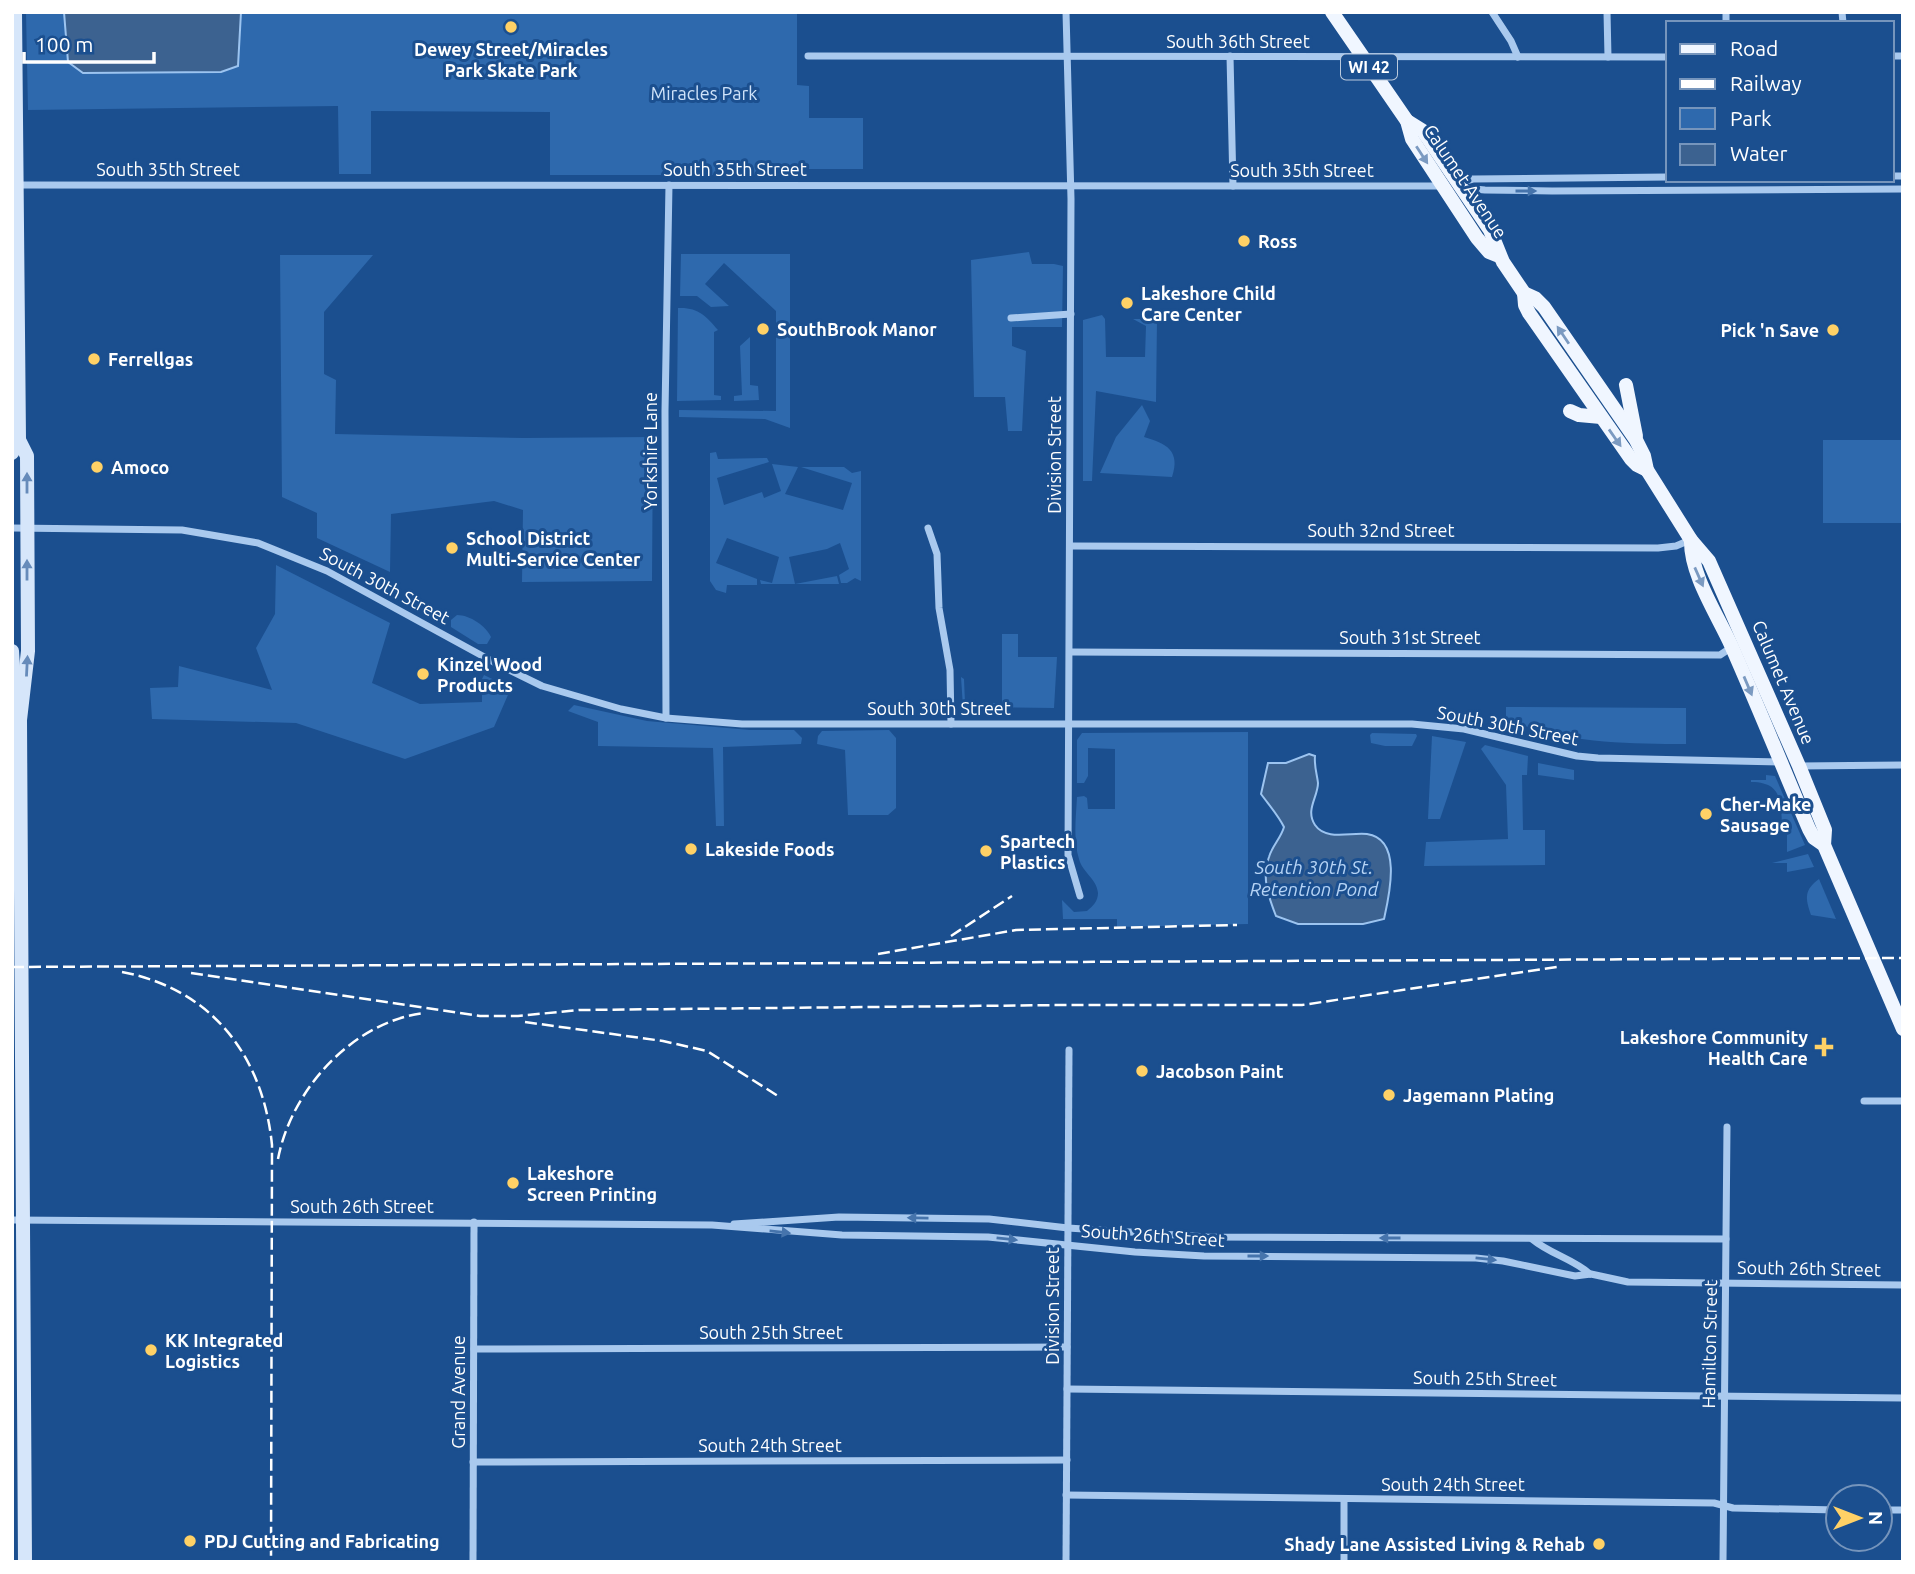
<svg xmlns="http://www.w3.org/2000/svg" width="1915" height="1574" font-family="Ubuntu,sans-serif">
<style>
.green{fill:#2e69ad}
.water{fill:#3c6290;stroke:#9cc4f0;stroke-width:2}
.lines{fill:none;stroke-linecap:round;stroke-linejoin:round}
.street{stroke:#a9c9ee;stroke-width:7}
.secondary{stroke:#d6e6fa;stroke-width:14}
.primary{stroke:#f0f6ff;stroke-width:14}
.rail{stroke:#fff;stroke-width:2.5;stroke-dasharray:12 5;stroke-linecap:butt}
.oneway{fill:#7b9ac1}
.oneway2{fill:#4674ac}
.oneway3{fill:#668bba}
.poi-dot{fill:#ffd166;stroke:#1b4f8f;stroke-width:2.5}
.labels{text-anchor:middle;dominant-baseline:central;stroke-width:6;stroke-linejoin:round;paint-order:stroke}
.shield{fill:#1b4f8f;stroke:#bbcadd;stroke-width:2}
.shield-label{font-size:16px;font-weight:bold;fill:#fff}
.street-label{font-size:18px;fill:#fff;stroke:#1b4f8f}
.poi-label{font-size:18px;font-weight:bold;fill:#fff;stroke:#1b4f8f;text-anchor:start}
.park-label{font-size:18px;fill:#cfe3fa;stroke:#1b4f8f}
.water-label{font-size:19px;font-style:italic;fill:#b5d3f5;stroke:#1b4f8f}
</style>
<rect width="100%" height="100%" fill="#1b4f8f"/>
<g class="green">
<path d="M26 12H797V85L809 86V118H863V169H798V175H550V112L371 111V174H339L338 106 28 110Z"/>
<path d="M1029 252 1032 264H1054L1063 266 1062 327H1012V346L1026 351 1022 431H1008L1005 397H974L971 260Z"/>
<path d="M681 254H790V428L765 419 679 417V410L776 411V311L724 263 705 284 729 306 711 307 697 296H680Z"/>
<path d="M280 255H373L324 312V374L336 380 335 434 524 438 653 437 652 581 522 582 523 510 494 501 391 514 390 572 317 538V513L282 497Z"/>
<path d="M678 308C698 307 706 316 718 330L714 332V395L721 396V400L677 401Z"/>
<path d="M1102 315 1105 319 1106 357H1145L1146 326 1133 319H1157L1156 402 1096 391 1092 481H1083V320Z"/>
<path d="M750 337V385L758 386 759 400 734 401V396L742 395 740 346Z"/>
<path d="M1142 405 1150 421 1144 437C1166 443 1181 451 1172 477L1100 473 1116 437Z"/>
<rect x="1823" y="440" width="80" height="83"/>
<path d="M716 452 718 459 767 458 769 462 717 478 724 505 762 492 764 498 781 491 772 464 798 467 785 494 843 510 852 483 801 467H844L852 473 861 471V581L855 578 847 583H841L839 575 849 569 840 543 827 549 789 557 795 584 837 576 839 584H761L760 580 772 583 779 557 727 538 716 563 757 579V585H727L726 593 716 590 710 581V453Z"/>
<path d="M276 565 390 623 372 683 420 704 482 702V679L484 675 511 688 494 727 405 759 296 723 152 719 150 688 178 687 179 666 272 690 256 648 275 614Z"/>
<path d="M457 615C470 615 486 626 491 637L487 644H478L451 627V620Z"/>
<path d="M1002 634H1018V657H1057L1054 708 963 707 961 677 964 679 965 703H1002Z"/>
<path d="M574 705 647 721 750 730H794L802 738 801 744 723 747 724 826H716L713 748 598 746V722L568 711Z"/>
<path d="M1506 707 1686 708V744C1625 744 1563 743 1506 719Z"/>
<path d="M889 730 896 738V808L888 815H848L845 750 817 744 818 736 822 731Z"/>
<path d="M1248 732V924L1117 927V919H1063L1062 900 1074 912 1087 911C1093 906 1098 901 1098 893 1097 879 1082 872 1079 859 1073 840 1076 817 1077 797L1084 796 1087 798 1088 809H1115V749L1088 748V776L1084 783H1077V740L1082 733Z"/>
<path d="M1372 733 1416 734 1417 736 1412 746H1385L1371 743 1370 735Z"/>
<path d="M1432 736 1466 742 1440 819H1428Z"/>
<path d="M1485 745 1528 756 1527 775H1522L1523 830H1545V865L1424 866 1426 842 1508 839 1506 785 1481 749Z"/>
<path d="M1538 763 1574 770V780L1538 775Z"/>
<path d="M1766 775 1775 776 1805 845 1787 852V825H1782C1781 800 1781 782 1751 782V780H1766Z"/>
<path d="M1808 854 1814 867 1787 872V863H1772Z"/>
<path d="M1819 879 1836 919 1811 915C1805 898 1804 890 1819 879Z"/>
</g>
<g class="water">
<path d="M64 12H241L238 66 221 72 83 73 68 62Z"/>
<path d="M1309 754 1315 756C1314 766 1317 774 1318 783 1318 797 1305 810 1315 825 1326 841 1351 832 1367 834 1403 839 1389 896 1384 919L1363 924H1298L1276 916C1269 898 1261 877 1269 857 1272 846 1281 838 1284 827 1278 815 1269 805 1261 794L1268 763H1286Z"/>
</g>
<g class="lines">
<g class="street">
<path d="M1066 12 1071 199 1068 855 1080 896"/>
<path d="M1492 12 1511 41 1518 57"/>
<path d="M1607 12 1608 57"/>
<path d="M1726 12V23"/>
<path d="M1842 12 1843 23"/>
<path d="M808 56 1668 57"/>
<path d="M1230 56 1233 186"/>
<path d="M1892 56H1903"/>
<path d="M1892 176H1903"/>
<path d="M14 185 1441 186"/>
<path d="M1458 186 1462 182 1473 179 1668 177"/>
<path d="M1463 188 1485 190 1552 191 1903 189"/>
<path d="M1011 318 1071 314"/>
<path d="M12 528 182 530 258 543 327 571 499 665 542 686 621 709 666 718 742 724H1412L1464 729 1577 756 1598 758 1781 762"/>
<path d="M928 528 937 554 939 608 950 670 951 724"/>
<path d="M1070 546 1658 548 1676 546 1690 540"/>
<path d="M1070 652 1720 655 1732 647"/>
<path d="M666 718 665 411 669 185"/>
<path d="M1799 766 1903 765"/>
<path d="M1864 1101H1903"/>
<path d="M12 1220 712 1225 842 1235 988 1237 1135 1252 1204 1256 1476 1258 1503 1261 1575 1276 1591 1274 1628 1282 1903 1285"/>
<path d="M734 1224 839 1217 989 1219 1068 1228 1207 1237 1726 1239"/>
<path d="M1532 1239C1550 1254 1573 1259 1590 1274"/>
<path d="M474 1349 1067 1347"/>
<path d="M1067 1389 1903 1398"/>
<path d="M473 1462 1067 1460"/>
<path d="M1066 1495 1714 1503 1733 1508 1838 1510"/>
<path d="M1880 1510H1903"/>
<path d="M473 1562 474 1222"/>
<path d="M1066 1562 1069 1050"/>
<path d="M1344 1562V1499"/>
<path d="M1723 1562 1727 1127"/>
</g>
<g class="secondary">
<path d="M19 440 27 456 28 651 20 720 25 1562"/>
<path d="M12 453 19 440 15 12"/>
<path d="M12 651 14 683 18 712"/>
</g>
<g class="primary">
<path d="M1332 12 1407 121 1412 139 1477 238 1489 252 1499 256"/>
<path d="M1407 121 1423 131 1490 230 1503 262 1524 293 1535 298 1544 307 1636 440 1644 456 1647 470 1691 540 1709 561 1799 766 1825 830 1824 845"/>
<path d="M1524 293 1525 305 1529 313 1631 459 1637 465 1647 470"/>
<path d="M1626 385 1636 436"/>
<path d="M1570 411 1579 415 1601 417"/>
<path d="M1691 540C1690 574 1717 614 1731 645 1758 706 1783 768 1809 829L1814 838 1824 845 1903 1029"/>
</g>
<g class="rail">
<path d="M951 936 1012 896"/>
<path d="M878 954 1016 930 1237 925"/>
<path d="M12 967 1903 958"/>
<path d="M122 972C212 989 263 1056 272 1145L271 1562"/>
<path d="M191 973 480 1016H518L579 1010 1065 1005H1302L1557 967"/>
<path d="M525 1022 663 1041 707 1051 778 1096"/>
<path d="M278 1159C291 1090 353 1021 425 1013"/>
</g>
</g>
<defs><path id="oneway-solid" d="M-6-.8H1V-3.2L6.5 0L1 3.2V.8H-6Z" transform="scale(1.75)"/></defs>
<g class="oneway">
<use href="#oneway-solid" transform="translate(1422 155) rotate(57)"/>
<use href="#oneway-solid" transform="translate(1563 335) rotate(-124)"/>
<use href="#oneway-solid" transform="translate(1615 438) rotate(55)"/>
<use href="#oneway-solid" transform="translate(1699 577) rotate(66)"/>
<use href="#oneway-solid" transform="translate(1748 686) rotate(67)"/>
</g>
<g class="oneway2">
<use href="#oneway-solid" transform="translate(1526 191)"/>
<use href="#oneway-solid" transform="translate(918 1218) rotate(-179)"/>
<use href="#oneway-solid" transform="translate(780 1232) rotate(6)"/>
<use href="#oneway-solid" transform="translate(1390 1238) rotate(-180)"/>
<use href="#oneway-solid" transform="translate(1007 1239) rotate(6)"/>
<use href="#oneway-solid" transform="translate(1258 1256)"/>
<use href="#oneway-solid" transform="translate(1486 1259) rotate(6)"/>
</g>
<g class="oneway3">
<use href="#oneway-solid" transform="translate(27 483) rotate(-90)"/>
<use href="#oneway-solid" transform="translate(27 570) rotate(-90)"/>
<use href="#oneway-solid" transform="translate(27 666) rotate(-87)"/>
</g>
<g class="poi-dot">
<circle cx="511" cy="27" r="7"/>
<circle cx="1244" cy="241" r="7"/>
<circle cx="1127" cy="303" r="7"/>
<circle cx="763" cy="329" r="7"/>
<circle cx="1833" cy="330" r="7"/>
<circle cx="94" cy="359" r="7"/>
<circle cx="97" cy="467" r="7"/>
<circle cx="452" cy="548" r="7"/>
<circle cx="423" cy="674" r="7"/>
<circle cx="1706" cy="814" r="7"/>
<circle cx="691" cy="849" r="7"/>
<circle cx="986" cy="851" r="7"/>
<path d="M1820.5 1036.5h7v7h7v7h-7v7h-7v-7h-7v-7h7z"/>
<circle cx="1142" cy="1071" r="7"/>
<circle cx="1389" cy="1095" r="7"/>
<circle cx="513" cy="1183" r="7"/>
<circle cx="151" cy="1350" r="7"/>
<circle cx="190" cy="1541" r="7"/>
<circle cx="1599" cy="1544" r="7"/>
</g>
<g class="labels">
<rect class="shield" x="1341" y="54.5" width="56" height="25" rx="5"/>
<g class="shield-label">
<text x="1369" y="67">WI 42</text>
</g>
<g class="street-label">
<text x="1238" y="41">South 36th Street</text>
<text x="168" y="169">South 35th Street</text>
<text x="735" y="169">South 35th Street</text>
<text x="1302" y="170">South 35th Street</text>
<text transform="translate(1466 181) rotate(56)">Calumet Avenue</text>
<text transform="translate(650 451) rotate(-90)">Yorkshire Lane</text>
<text transform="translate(1054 455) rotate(-90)">Division Street</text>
<text x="1381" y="530">South 32nd Street</text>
<text transform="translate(385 585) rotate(28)">South 30th Street</text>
<text x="1410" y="637">South 31st Street</text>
<text transform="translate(1784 682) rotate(67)">Calumet Avenue</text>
<text x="939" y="708">South 30th Street</text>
<text transform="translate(1508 725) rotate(11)">South 30th Street</text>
<text x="362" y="1206">South 26th Street</text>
<text transform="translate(1153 1235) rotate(4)">South 26th Street</text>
<text transform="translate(1809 1268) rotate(1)">South 26th Street</text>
<text transform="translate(1052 1306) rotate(-90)">Division Street</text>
<text x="771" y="1332">South 25th Street</text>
<text transform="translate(1709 1344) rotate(-89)">Hamilton Street</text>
<text transform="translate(1485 1378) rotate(1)">South 25th Street</text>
<text transform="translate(458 1392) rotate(-90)">Grand Avenue</text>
<text x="770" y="1445">South 24th Street</text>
<text x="1453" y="1484">South 24th Street</text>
</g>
<g class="poi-label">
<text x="511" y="49" text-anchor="middle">Dewey Street/Miracles<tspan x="511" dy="21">Park Skate Park</tspan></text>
<text x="1258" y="241">Ross</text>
<text x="1141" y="293">Lakeshore Child<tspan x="1141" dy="21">Care Center</tspan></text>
<text x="777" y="329">SouthBrook Manor</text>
<text x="1819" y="330" text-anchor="end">Pick 'n Save</text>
<text x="108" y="359">Ferrellgas</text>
<text x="111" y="467">Amoco</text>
<text x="466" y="538">School District<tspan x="466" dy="21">Multi-Service Center</tspan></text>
<text x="437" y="664">Kinzel Wood<tspan x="437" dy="21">Products</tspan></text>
<text x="1720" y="804">Cher-Make<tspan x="1720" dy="21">Sausage</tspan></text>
<text x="1000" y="841">Spartech<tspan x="1000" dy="21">Plastics</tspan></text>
<text x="705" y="849">Lakeside Foods</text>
<text x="1808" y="1037" text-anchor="end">Lakeshore Community<tspan x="1808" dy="21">Health Care</tspan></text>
<text x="1156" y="1071">Jacobson Paint</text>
<text x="1403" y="1095">Jagemann Plating</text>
<text x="527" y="1173">Lakeshore<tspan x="527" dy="21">Screen Printing</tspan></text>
<text x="165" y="1340">KK Integrated<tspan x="165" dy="21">Logistics</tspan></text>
<text x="204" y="1541">PDJ Cutting and Fabricating</text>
<text x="1585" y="1544" text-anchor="end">Shady Lane Assisted Living &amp; Rehab</text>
</g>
<g class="park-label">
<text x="704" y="93">Miracles Park</text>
</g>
<g class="water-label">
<text x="1314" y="867">South 30th St.<tspan x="1314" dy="22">Retention Pond</tspan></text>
</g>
</g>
<rect width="1915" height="1574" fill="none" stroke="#ffffff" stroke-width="28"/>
<rect x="1666" y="21" width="228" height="161" fill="#1b4f8f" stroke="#7695bc" stroke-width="2"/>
<rect x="1680" y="44" width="35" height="10" fill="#f0f6ff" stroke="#7695bc" stroke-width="2"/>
<text x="1730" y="56" font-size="21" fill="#ffffff">Road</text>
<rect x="1680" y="79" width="35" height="10" fill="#ffffff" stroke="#7695bc" stroke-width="2"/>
<text x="1730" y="91" font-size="21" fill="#ffffff">Railway</text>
<rect x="1680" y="108" width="35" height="21" fill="#2e69ad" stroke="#7695bc" stroke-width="2"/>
<text x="1730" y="126" font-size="21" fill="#ffffff">Park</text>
<rect x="1680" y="144" width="35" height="21" fill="#3c6290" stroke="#7695bc" stroke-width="2"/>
<text x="1730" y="161" font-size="21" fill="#ffffff">Water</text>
<g transform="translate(1859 1518) rotate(90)"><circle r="33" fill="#1b4f8f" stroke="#7695bc" stroke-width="2"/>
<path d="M0-5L12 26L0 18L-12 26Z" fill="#ffd166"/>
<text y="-10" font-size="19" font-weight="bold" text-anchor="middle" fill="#ffffff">N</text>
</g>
<path d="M24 52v10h130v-10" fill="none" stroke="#ffffff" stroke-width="3.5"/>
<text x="35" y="52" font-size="21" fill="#ffffff" stroke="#1b4f8f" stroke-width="5" paint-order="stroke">100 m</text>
</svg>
